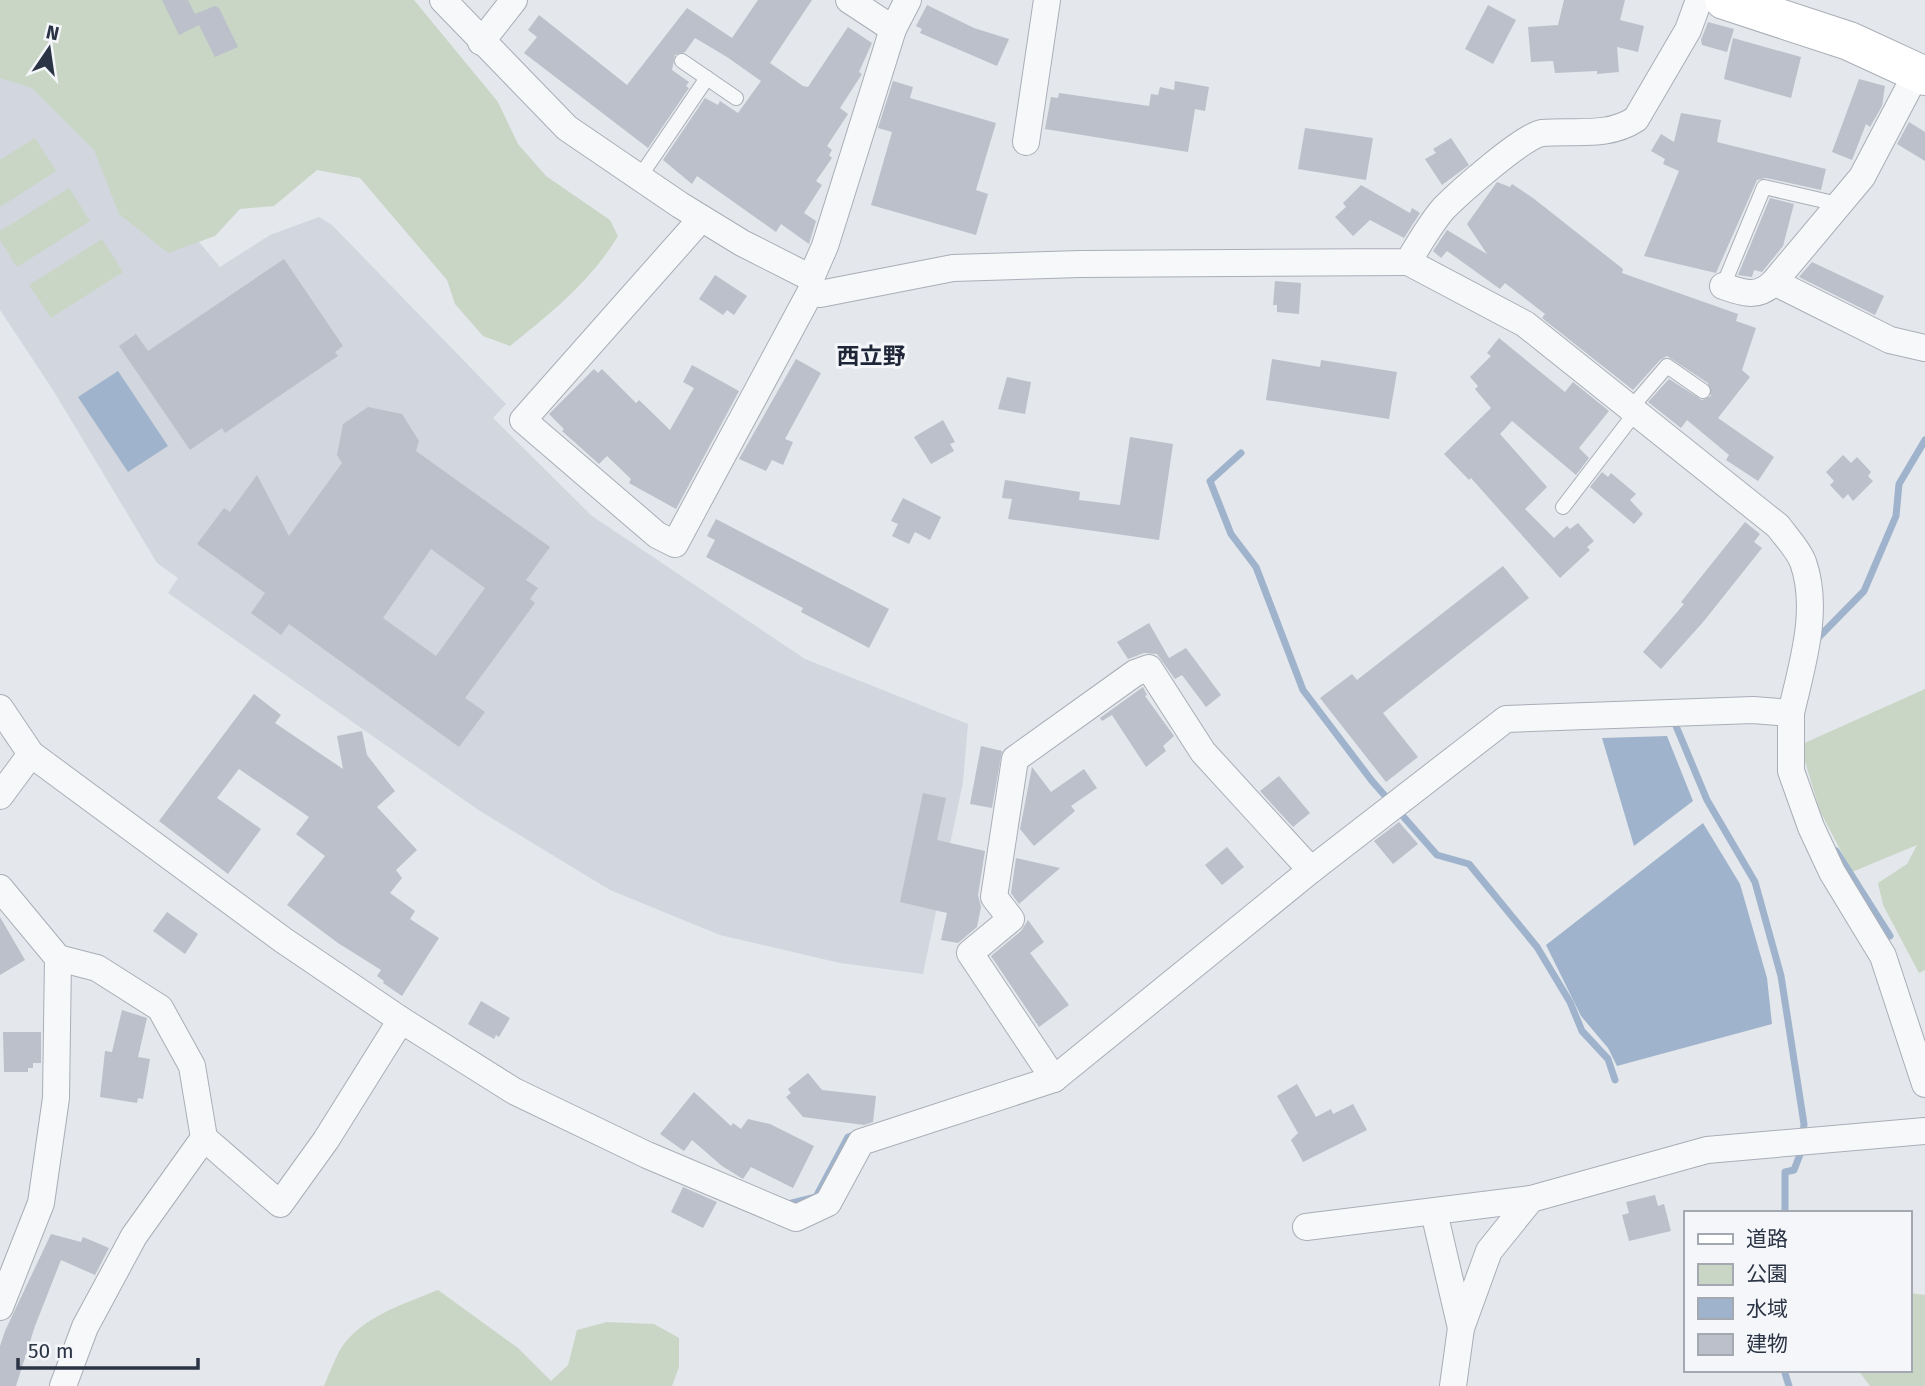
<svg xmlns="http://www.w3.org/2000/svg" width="1925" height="1386" font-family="'Fira Sans','Noto Sans JP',sans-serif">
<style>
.built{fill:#d2d6de}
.green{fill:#c9d6c5}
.water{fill:#9fb4cc}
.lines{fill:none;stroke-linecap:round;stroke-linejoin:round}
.stream{stroke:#9fb4cc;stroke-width:7}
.building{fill:#bbc0ca;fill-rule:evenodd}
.service-casing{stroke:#a9aeb7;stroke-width:16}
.minor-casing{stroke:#a9aeb7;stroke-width:28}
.secondary-casing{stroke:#a9aeb7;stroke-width:40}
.service{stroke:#f7f8fa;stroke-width:14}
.minor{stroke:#f7f8fa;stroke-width:26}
.secondary{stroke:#fff;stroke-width:38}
.labels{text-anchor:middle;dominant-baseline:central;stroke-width:6;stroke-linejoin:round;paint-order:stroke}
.quarter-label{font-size:23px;font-weight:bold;fill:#1d2536;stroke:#f4f6f9}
</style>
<rect width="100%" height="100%" fill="#e4e7ec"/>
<path class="built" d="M36 48 220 267 270 235 319 217 332 225 506 404 493 418 592 516 805 659 968 724 963 782 923 974 840 963 720 935 610 890 480 811 168 593 178 578 157 563 53 390 0 310V74Z"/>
<g class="green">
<path d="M0 0H414L498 102 518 144 546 176 610 220 618 236C591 281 550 314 510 346L483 336 455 304 447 280 360 178 317 170 274 206 240 209 215 236 168 253 119 214 94 150 32 88 0 78Z"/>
<path d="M35 138 56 171 0 207V160Z"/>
<path d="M69 188 90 221 17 267 0 240V231Z"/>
<path d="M102 239 123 272 51 318 29 285Z"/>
<path d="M1925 689V970L1919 973 1883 905 1878 883 1907 864 1917 845 1852 872 1820 811 1800 745Z"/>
<path d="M438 1290 518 1348 551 1381 568 1365 577 1330 607 1322 654 1324 679 1338V1367L672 1386H324C329 1374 334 1361 340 1350 360 1317 404 1304 438 1290Z"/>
<path d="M1909 1293 1925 1295V1386H1870L1858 1370H1909Z"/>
</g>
<g class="water">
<path d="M118 371 168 446 128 472 78 397Z"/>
<path d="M1667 736 1693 801 1634 846 1602 738Z"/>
<path d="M1703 823 1740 884 1767 978 1772 1024 1617 1066 1608 1048 1581 1016 1546 945Z"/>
</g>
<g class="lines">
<g class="stream">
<path d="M1241 453 1210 481 1231 534 1256 567 1303 690 1372 781 1437 855 1469 864 1537 947 1570 1002 1582 1031 1608 1059 1615 1080"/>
<path d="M1817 639 1864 591 1896 516 1899 484 1925 440"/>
<path d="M1676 726 1707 800 1755 882 1781 976 1804 1124 1801 1152 1794 1170 1785 1172V1213"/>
<path d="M1836 851 1890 936"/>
<path d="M784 1205 816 1197 848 1137 857 1134"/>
<path d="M1784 1370 1789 1386"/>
</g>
</g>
<g class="building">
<path d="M162 0H188L195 14 215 6 219 8 238 47 215 57 199 25 179 35Z"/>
<path d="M758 0H812L770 63 803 86 808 87 848 27 872 43 859 72 862 74 840 108 848 114 827 146 832 150 829 155 832 158 816 181 822 185 804 213 816 221 809 244 781 224 776 232 697 176 692 184 663 160 705 98 718 105 720 101 738 113 761 81 727 57 695 38 685 52 675 55 672 70 689 82 686 86 689 88 648 148 524 53 537 37 528 30 539 15 627 85 687 8 732 38Z"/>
<path d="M1564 0H1625L1620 20 1644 26 1638 52 1617 47 1619 72 1597 74V71L1555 73 1553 61 1531 62 1528 27 1558 25Z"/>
<path d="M927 5 974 28 1009 39 997 66 920 33 922 29 916 26Z"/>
<path d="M1488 5 1516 20 1493 64 1465 49Z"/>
<path d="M1708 22 1734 29 1727 52 1702 45 1701 40Z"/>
<path d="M1733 38 1801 57 1791 98 1724 79Z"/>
<path d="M1859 79 1885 86 1882 106 1870 127 1866 124 1852 160 1832 152Z"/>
<path d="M893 81 913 87 910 98 996 123 976 190 988 194 976 235 871 205 892 132 878 128Z"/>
<path d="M1175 81 1209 87 1205 111 1195 109 1188 152 1045 129 1051 97 1058 98 1059 93 1149 106 1151 94 1158 95 1160 87 1174 90Z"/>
<path d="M1681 113 1721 120 1717 142 1826 169 1821 190 1766 178 1757 180 1716 273 1644 256 1679 171 1663 164 1665 159 1651 151 1661 134 1674 142Z"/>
<path d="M1909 122 1925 132V161L1897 144Z"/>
<path d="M1305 128 1373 138 1366 180 1298 169Z"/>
<path d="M1451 138 1469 165 1442 185 1425 159 1436 153 1433 149Z"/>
<path d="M1497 182 1510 187 1512 184 1533 198 1623 269 1622 273 1738 314 1736 321 1756 328 1742 370 1750 377 1718 418 1774 457 1758 481 1726 460 1729 455 1687 420 1681 428 1648 402 1669 379 1702 400 1711 396 1708 383 1667 356 1660 360 1633 390 1542 318 1545 314 1505 283 1500 289 1447 251 1441 258 1433 251 1447 230 1487 254 1467 224Z"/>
<path d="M1361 185 1410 213 1412 208 1420 213 1404 238 1370 220 1353 236 1335 217 1346 207 1343 203Z"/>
<path d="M1770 198 1794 204 1783 246 1762 272 1754 270 1752 277 1738 275Z"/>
<path d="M284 259 343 346 335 352 338 356 225 433 222 428 190 450 119 346 136 334 148 351Z"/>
<path d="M1812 262 1884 296 1875 315 1799 277Z"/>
<path d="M715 275 747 296 734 315 727 310 723 315 699 299Z"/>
<path d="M1275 281 1301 283 1299 314 1277 312V305H1273Z"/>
<path d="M1499 338 1565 392 1573 382 1609 411 1579 448 1589 458 1576 475 1512 421 1500 434 1547 487 1525 509 1554 538 1567 526 1570 529 1578 523 1594 541 1587 547 1590 550 1560 578 1471 478 1469 480 1444 454 1491 408 1475 389 1478 386 1470 377 1491 356 1487 353Z"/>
<path d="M796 359 821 373 785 439 793 442 783 465 772 460 766 471 739 459Z"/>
<path d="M1272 359 1320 367 1321 360 1397 372 1389 419 1266 400Z"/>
<path d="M692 365 739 391 676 509 629 483 631 479 607 456 599 464 562 431 564 429 549 414 594 369 598 373 602 369 636 403 639 400 670 430 694 388 683 382Z"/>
<path d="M1007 377 1031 382 1025 414 998 409Z"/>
<path d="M368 407 402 414 419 441 416 451 550 547 526 580 538 588 530 599 535 603 465 698 485 712 459 747 289 624 281 635 251 613 265 593 197 544 224 508 230 512 257 475 289 536 342 463 337 455 343 424ZM431 549 485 588 436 656 383 618Z"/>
<path d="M943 420 955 442 950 444 954 451 931 464 914 437Z"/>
<path d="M1130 437 1173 444 1159 540 1008 519 1012 499 1002 498 1005 480 1080 492 1079 500 1120 505Z"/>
<path d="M1843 455 1851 463 1857 457 1871 472 1868 476 1873 481 1853 501 1848 494 1843 499 1830 485 1834 481 1826 472Z"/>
<path d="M1602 472 1608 477 1611 473 1636 494 1630 500 1643 514 1634 524 1590 487Z"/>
<path d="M903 498 941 517 930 540 915 532 909 544 892 536 898 524 891 521Z"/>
<path d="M716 519 889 609 869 648 801 612 803 608 706 557 715 540 707 536Z"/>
<path d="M1745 522 1760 534 1754 542 1762 548 1704 621 1661 669 1643 652 1684 604 1681 602Z"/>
<path d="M1503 566 1529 598 1383 713 1418 757 1386 782 1320 698 1352 674 1357 680Z"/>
<path d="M1149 623 1169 658 1186 648 1221 695 1206 707 1182 675 1175 679 1157 654 1144 653 1128 659 1117 642Z"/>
<path d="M1143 687 1147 695 1145 696 1174 736 1163 746 1166 751 1146 767 1112 715 1102 721 1100 718Z"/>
<path d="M254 694 281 715 275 723 343 769 337 736 362 731 367 755 395 791 377 807 417 850 396 870 402 878 390 893 415 911 410 919 439 938 402 996 383 983 384 981 377 976 381 970 338 943 287 905 325 856 296 834 309 817 239 769 217 798 261 829 228 874 159 821Z"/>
<path d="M981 746 1002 751 992 808 970 804Z"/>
<path d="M1032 767 1051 792 1084 769 1097 788 1071 806 1075 811 1034 846 1020 829Z"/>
<path d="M1279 776 1310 813 1293 827 1260 791Z"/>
<path d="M923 793 946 798 937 840 985 851 978 895 981 907 977 927 958 943 941 940 947 913 900 902Z"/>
<path d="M1399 822 1418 844 1393 864 1374 841Z"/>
<path d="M1227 847 1244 867 1222 885 1205 865Z"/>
<path d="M1016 858 1060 868 1019 904 1011 893Z"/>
<path d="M167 912 198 934 185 954 153 931Z"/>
<path d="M0 917 25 960 0 975Z"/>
<path d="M1028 920 1044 942 1030 953 1069 1005 1039 1027 991 956 1021 931Z"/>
<path d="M481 1001 510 1018 499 1037 496 1035 494 1039 468 1024Z"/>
<path d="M122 1010 147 1018 138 1057 150 1059 143 1099 138 1098 137 1103 100 1097 105 1051 112 1052Z"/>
<path d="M3 1032H41V1063H33V1068H28V1072H4Z"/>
<path d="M808 1073 822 1090 876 1096 873 1122 864 1125 803 1117 786 1097 791 1093 788 1089Z"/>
<path d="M1297 1084 1316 1117 1331 1109 1333 1114 1353 1104 1367 1130 1303 1162 1291 1140 1298 1133 1277 1096Z"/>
<path d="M694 1092 731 1126 733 1123 741 1129 748 1119 770 1124 814 1146 793 1188 751 1167 743 1179 722 1166 692 1140 684 1151 660 1134Z"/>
<path d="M683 1187 717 1202 703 1228 671 1212Z"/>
<path d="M1655 1195 1658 1206 1664 1204 1671 1231 1629 1241 1622 1215 1629 1213 1626 1202Z"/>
<path d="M51 1234 81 1242 83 1237 109 1248 95 1275 61 1260 35 1326 16 1386H0V1346L5 1331Z"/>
</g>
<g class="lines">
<g class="service-casing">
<g id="service">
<path d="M682 61 736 98"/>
<path d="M639 178 707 78"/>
<path d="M1723 286 1764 187 1838 204"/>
<path d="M1630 409 1667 366 1703 391"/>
<path d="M1563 507 1635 413"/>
</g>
</g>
<g class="minor-casing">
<g id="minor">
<path d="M443 0 567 128 680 205 742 243 811 278 812 289 820 294 953 268 1080 264 1408 262C1419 244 1430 224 1444 208 1459 193 1524 135 1542 133 1576 130 1607 138 1636 119L1688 30 1699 0"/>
<path d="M849 0 893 29"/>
<path d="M481 42 514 0"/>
<path d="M1026 142 1047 0"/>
<path d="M701 219 523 420 657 535 675 544 812 289"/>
<path d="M1408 262 1525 324 1778 526C1786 537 1798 549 1803 562 1820 610 1802 665 1791 713"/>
<path d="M811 278 825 246 893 29 908 0"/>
<path d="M1774 282 1890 340 1925 348"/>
<path d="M1723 286C1743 293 1758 299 1774 282L1862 177 1917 72"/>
<path d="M0 708 31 754 283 940 401 1020 514 1091 647 1155 796 1218 828 1203 861 1142 1054 1079 1311 870 1506 719 1753 710 1791 713V771L1811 827 1832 872 1883 956 1925 1084"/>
<path d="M0 796 31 754"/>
<path d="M0 888 58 958 56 1098 41 1203 0 1307"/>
<path d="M58 958 97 968 160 1008 192 1066 204 1138 134 1236 85 1327 63 1386"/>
<path d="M1054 1079 970 953 1011 919 994 897 1015 759 1135 673 1149 668 1203 752 1311 870"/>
<path d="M204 1138 280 1204 326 1140 401 1020"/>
<path d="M1434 1212 1461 1328"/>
<path d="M1306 1227 1531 1199"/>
<path d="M1453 1386 1461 1328 1489 1251 1531 1199 1707 1150 1925 1131"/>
</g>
</g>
<g class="secondary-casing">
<path id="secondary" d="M1724 0 1849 41 1925 76"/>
</g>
<use href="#service" class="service"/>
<use href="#minor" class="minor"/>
<use href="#secondary" class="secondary"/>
</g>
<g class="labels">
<g class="quarter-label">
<text x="871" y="356">西立野</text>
</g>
</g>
<rect x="1684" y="1211" width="228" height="161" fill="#f4f6f9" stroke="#a4a8b1" stroke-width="2"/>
<rect x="1698" y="1234" width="35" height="10" fill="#ffffff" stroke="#a4a8b1" stroke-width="2"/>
<text x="1746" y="1246" font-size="21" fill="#2b3445">道路</text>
<rect x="1698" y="1264" width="35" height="21" fill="#c9d6c5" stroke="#a4a8b1" stroke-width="2"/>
<text x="1746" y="1281" font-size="21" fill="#2b3445">公園</text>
<rect x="1698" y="1298" width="35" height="21" fill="#9fb4cc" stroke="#a4a8b1" stroke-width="2"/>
<text x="1746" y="1316" font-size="21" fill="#2b3445">水域</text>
<rect x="1698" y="1334" width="35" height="21" fill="#bbc0ca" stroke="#a4a8b1" stroke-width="2"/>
<text x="1746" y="1351" font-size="21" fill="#2b3445">建物</text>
<g transform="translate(49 49) rotate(13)" stroke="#f4f6f9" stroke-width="5" paint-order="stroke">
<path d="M0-5L12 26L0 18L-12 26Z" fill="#2b3445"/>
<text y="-10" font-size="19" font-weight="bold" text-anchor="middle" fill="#2b3445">N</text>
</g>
<path d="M18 1358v10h180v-10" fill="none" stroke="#2b3445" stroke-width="3.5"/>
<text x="28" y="1358" font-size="21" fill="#2b3445" stroke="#f4f6f9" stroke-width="5" paint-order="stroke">50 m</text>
</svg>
